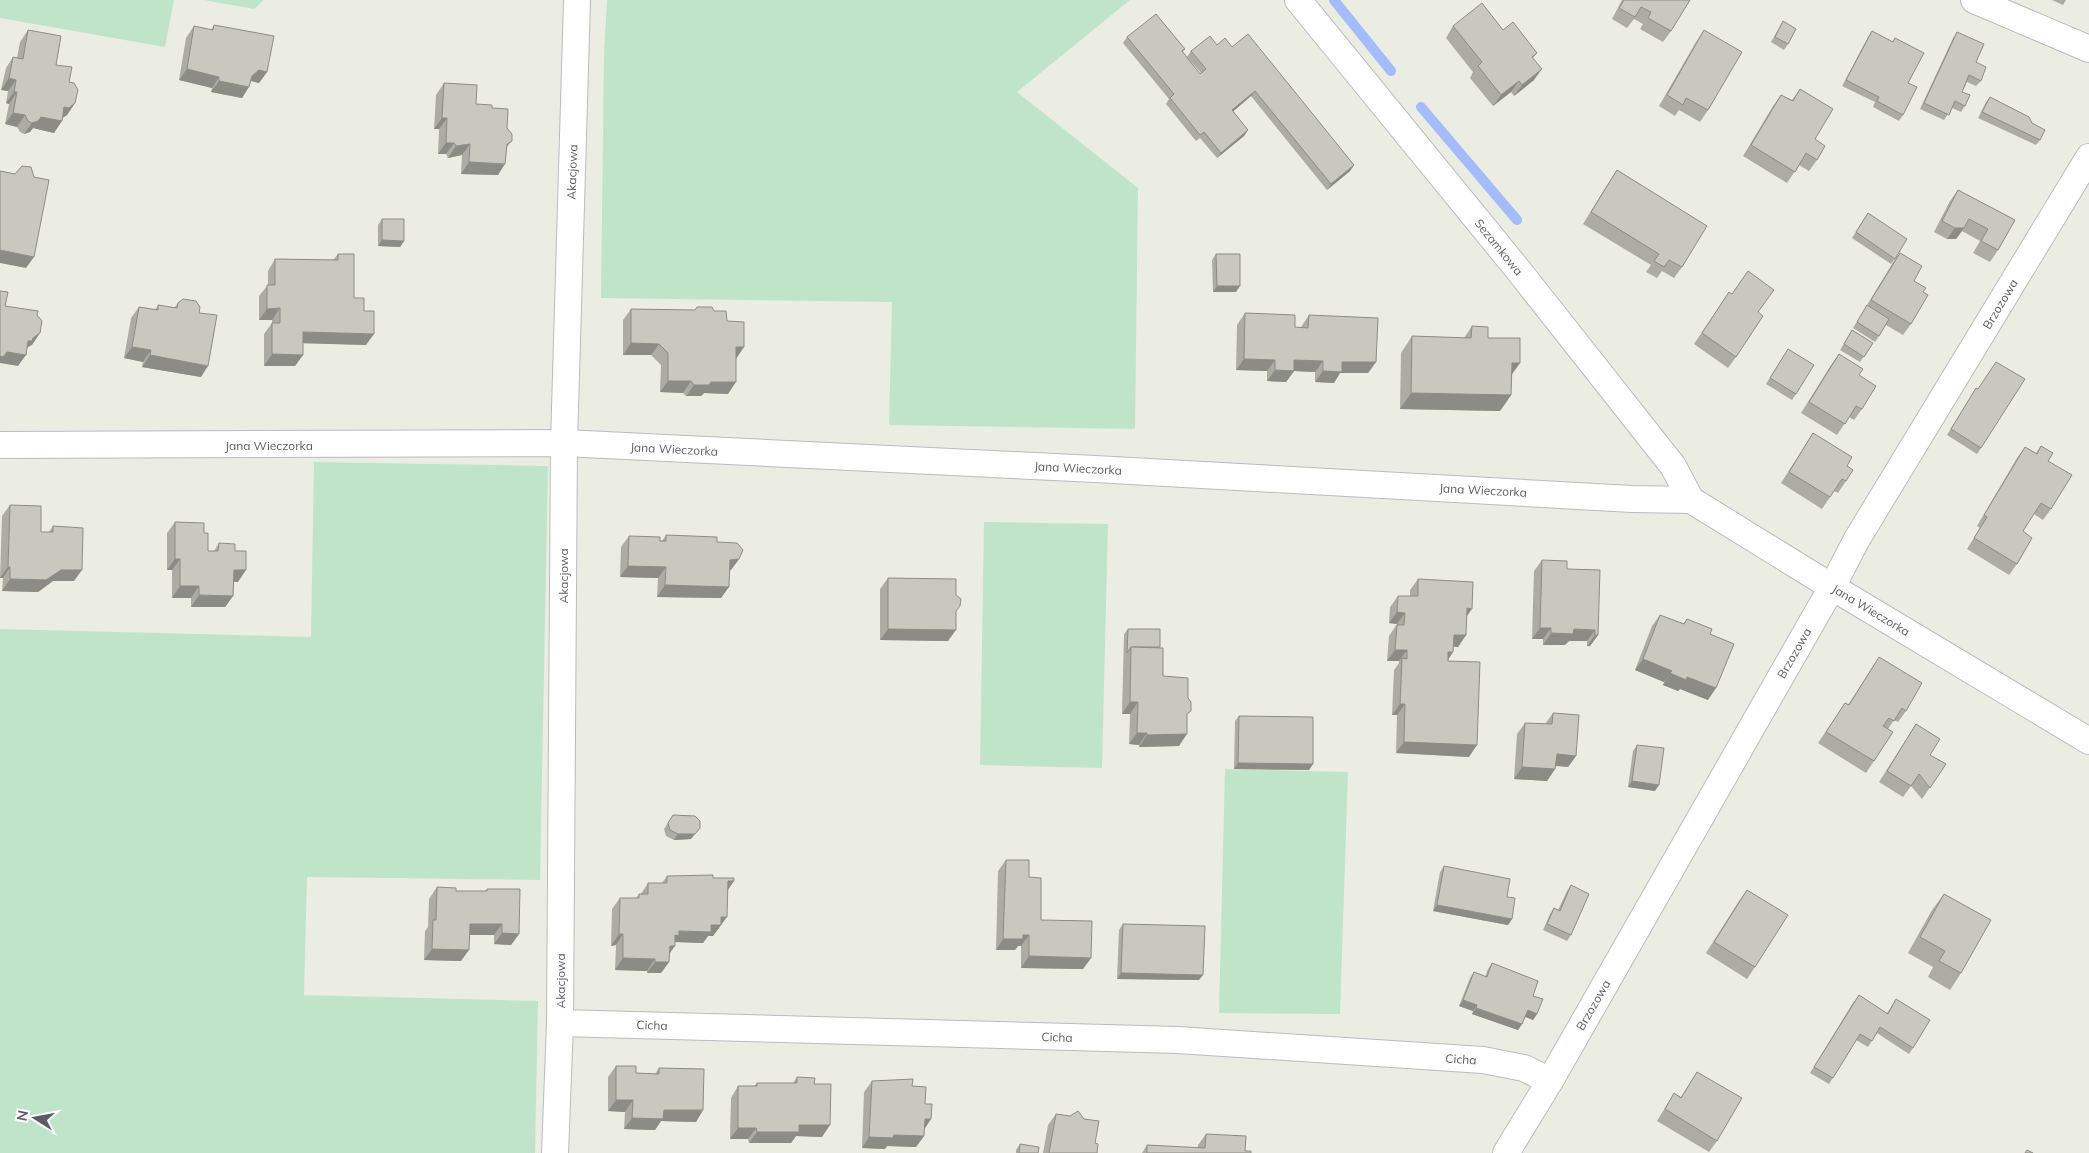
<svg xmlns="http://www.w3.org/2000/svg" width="2089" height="1153" font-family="Mulish,sans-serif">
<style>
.green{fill:#bfe4ca}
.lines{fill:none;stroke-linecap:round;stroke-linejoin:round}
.stream{stroke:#a4bcfb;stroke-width:10}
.minor-casing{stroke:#babac1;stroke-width:28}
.minor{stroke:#fff;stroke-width:26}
.wall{fill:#acaca4}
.shaded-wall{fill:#8c8c86}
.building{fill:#c8c8bf;stroke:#8c8c86}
.labels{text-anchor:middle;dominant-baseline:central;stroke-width:4.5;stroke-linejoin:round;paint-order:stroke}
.street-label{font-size:12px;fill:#5b5c63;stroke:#fff}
</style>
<rect width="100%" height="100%" fill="#ecede2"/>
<g class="green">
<path d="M0 0H174L165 47 0 18Z"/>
<path d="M204 0H264L254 9Z"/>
<path d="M607 0H1130L1017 92 1138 188 1135 429 889 425 892 302 601 298 604 53Z"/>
<path d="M314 462 548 466 540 880 307 877 304 995 538 1001 535 1153H0V629L311 637Z"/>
<path d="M984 522 1108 524 1102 768 980 765Z"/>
<path d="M1225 769 1348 772 1340 1014 1219 1013Z"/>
</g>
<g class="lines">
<g class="stream">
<path d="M1334 0 1391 71"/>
<path d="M1421 107 1517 220"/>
</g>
<g class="minor-casing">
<g id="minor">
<path d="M1298 0 1519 271 1673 466 1691 500"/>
<path d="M1974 0 2089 49"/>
<path d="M0 445 564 443 1095 469 1632 499 1691 500 1832 587 2089 741"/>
<path d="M560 1023 1178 1040 1483 1060 1524 1068 1550 1081"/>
<path d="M555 1153 560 1023 564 443 577 0"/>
<path d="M1506 1153 1550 1081 1832 587 1857 539 2089 157"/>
</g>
</g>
<use href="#minor" class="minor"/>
</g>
<g class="wall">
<path d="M1622 0H1690L1671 31 1663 42 1640 29 1643 24 1634 19 1627 28 1612 19Z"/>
<path d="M2052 0H2066L2063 5Z"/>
<path d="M1783 21 1788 44 1784 50 1771 42Z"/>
<path d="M214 25 267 72 259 83 251 81V82L242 98 211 92 212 88 179 80 186 38 194 26 211 30Z"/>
<path d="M1453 26 1503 30 1537 53 1533 58 1534 80 1514 96 1511 92 1493 106 1470 78 1473 72 1446 38Z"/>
<path d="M28 30 69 82 75 103 67 115 62 118 54 133 33 128 30 132 24 134 20 132 17 127 5 124 9 104 6 103 8 91 1 90 6 68 13 57 17 58 20 42Z"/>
<path d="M1704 30 1708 110 1700 122 1679 110 1675 116 1659 106 1696 42Z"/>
<path d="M1872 31 1892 42 1895 38 1908 83 1903 115 1899 121 1873 107 1875 102 1842 86 1868 37Z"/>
<path d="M1957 32 1976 62 1981 81 1976 86 1967 82 1962 92 1965 106 1961 112 1952 108 1944 120 1920 109 1953 38Z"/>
<path d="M1127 37 1185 49 1183 52 1200 74 1201 73 1187 57 1191 51 1217 45 1232 47 1354 165 1350 171 1327 190 1251 96 1233 111 1248 130 1244 136 1217 158 1200 138 1196 141 1166 104 1169 99 1123 43Z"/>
<path d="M444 83 476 104 492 108 507 128 512 141 506 148 498 175 461 174 462 155 448 158 446 154H438L439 129H434L436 95Z"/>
<path d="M1800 89 1815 139 1817 160 1809 171 1799 165 1787 183 1743 156 1773 106 1781 95 1792 100Z"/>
<path d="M1990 97 2032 123 2040 140 2036 145 1978 118 1986 102Z"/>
<path d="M1617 170 1682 267 1674 278 1662 271 1657 278 1646 272 1651 265 1583 224 1609 182Z"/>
<path d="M1958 190 2015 220 1998 250 1990 262 1973 253 1980 241 1962 231 1956 239H1947L1934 232 1950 201Z"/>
<path d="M382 219 404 241 400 247 378 246V225Z"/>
<path d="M1864 219 1895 259 1891 264 1852 238Z"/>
<path d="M1900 253 1914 281 1923 292 1911 324 1903 335 1886 325 1875 342 1853 328 1892 264Z"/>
<path d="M338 254 354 298 364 311 366 345 303 343V355L295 366H264V334L272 323V320H259V296L268 285V271L275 259 333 260Z"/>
<path d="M1216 254 1236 292H1213L1212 260Z"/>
<path d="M1729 292 1758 312 1736 357 1728 368 1694 344Z"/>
<path d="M178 303 199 313 201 377 142 367 143 362 124 358 131 318 139 307 155 310 158 305 174 308Z"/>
<path d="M631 309 714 311 727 321 736 359 728 394 704 393 701 396H686L683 393 660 392 661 365 651 355H623V320Z"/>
<path d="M1245 313 1295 327H1301L1309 315 1376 362 1368 373H1340L1334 383 1315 382V372L1294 371 1286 382 1267 381V371L1236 370 1237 325Z"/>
<path d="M1472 326 1488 338 1512 374 1511 395 1500 411 1400 409 1401 353 1412 336 1464 338Z"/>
<path d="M1852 330 1873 343 1860 362 1840 350Z"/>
<path d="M1839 354 1859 375 1862 409 1854 420 1849 417 1837 435 1801 413 1831 365Z"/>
<path d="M1784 355 1796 394 1792 400 1766 384Z"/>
<path d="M1976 388 1981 448 1977 454 1947 435Z"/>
<path d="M1813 433 1847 466 1846 481 1838 493 1834 491 1822 509 1781 483Z"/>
<path d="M2041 446 2048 461 2051 509 2043 520 2034 514 2023 531 2017 564 2009 575 1967 549 1980 528 1977 526 2017 458 2025 447 2036 453Z"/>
<path d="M10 505 41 532H49L53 526 74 581H53L38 592 2 591 3 578H0L2 516Z"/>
<path d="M175 522 204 533 208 551H214L219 543 235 551 238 582H234L233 596 225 607H191V598H172V570H167V533Z"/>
<path d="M666 535 717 542 739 559 731 570H730L721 598 657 597 658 578 620 577 621 547 629 536 662 541Z"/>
<path d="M1542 560 1567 569 1598 635 1590 646H1587V641H1569L1565 645H1543V639H1532L1534 571Z"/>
<path d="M888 578 956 613 948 641 880 640V589Z"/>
<path d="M1418 579 1466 616V635L1458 647 1453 646V652L1448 660 1469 757 1396 753 1397 715H1392L1394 670 1399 663V661H1387L1389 636 1397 624 1389 623 1390 607 1398 596H1410V590Z"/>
<path d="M1660 615 1683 624 1687 619 1710 634 1708 700 1680 689 1678 691 1663 685 1664 682 1635 670 1652 626Z"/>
<path d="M1128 629 1160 648 1163 676 1187 717 1179 746 1139 747V745L1129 744 1130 714H1122L1124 634Z"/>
<path d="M1879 657 1906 711 1898 722 1894 720 1888 729 1874 761 1866 773 1818 743 1845 703 1848 705Z"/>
<path d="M1553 713 1576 756 1568 767 1556 766 1555 769 1547 781 1514 779 1517 734 1525 723 1545 724Z"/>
<path d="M1239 716 1313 764 1309 770 1234 769 1235 721Z"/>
<path d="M1916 724 1930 755 1946 764 1922 799 1911 786 1903 797 1879 782Z"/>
<path d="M1637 745 1655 791 1628 787 1633 751Z"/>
<path d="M673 815 691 839 674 840 666 836 664 829Z"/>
<path d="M1006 860 1029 877 1041 920 1091 958 1083 969 1021 968V946H1018L1015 950H996L998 871Z"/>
<path d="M1444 866 1507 897 1512 919 1508 925 1433 911 1440 872Z"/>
<path d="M667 876 713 878 734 881 728 890 719 929H718L713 936H708L703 943 675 942 670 953 669 962 661 973H647V971L615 970 616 945 611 946 612 909 620 898H636L639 894H641L648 883H662Z"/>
<path d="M1571 885V935L1567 941 1543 930 1550 914 1554 908 1558 910 1567 891Z"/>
<path d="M437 887 456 891H485L487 889 519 934 511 945 494 944V935H470L461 961 424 960 425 931 428 927 429 899Z"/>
<path d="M1747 890 1755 967 1747 979 1706 953 1739 901Z"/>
<path d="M1944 894 1961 973 1950 990 1928 977 1933 967 1908 953 1932 910Z"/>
<path d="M1123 924 1199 980 1117 979 1119 930Z"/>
<path d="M1492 963 1533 996 1537 1014 1533 1020 1525 1017 1522 1024 1518 1030 1472 1014 1473 1011 1459 1006 1470 978 1474 972 1485 977 1488 969Z"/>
<path d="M1896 999 1913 1048 1909 1054 1877 1033 1868 1047 1856 1040 1829 1084 1810 1073 1854 1001 1887 1013Z"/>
<path d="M616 1066 636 1073 655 1074 659 1068 703 1110 696 1122 661 1121 655 1130 624 1129 625 1112 608 1111V1077Z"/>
<path d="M1697 1072 1717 1141 1709 1152 1657 1121 1674 1093 1681 1097Z"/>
<path d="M797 1077 814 1084 822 1137 796 1136 791 1143H749L748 1139H730L731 1098 738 1086H754L757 1083H793Z"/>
<path d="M872 1081 912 1086 924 1129V1136L916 1147 887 1146 885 1149 862 1148 864 1092Z"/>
<path d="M1056 1114 1095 1143 1097 1153H1043L1048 1125Z"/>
<path d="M1206 1134 1251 1153H1142L1147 1145 1198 1148V1145Z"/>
<path d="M1020 1144 1038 1153H1016V1150Z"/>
</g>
<g class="shaded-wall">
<path d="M187 69 219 77 212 88 179 80Z"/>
<path d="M1542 69 1534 80 1514 96 1522 85Z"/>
<path d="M259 70 267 72 259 83 251 81 245 86 249 87 242 98 211 92 219 81 252 76Z"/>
<path d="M9 78 16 80 8 91 1 90Z"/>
<path d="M1519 81 1511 92 1493 106 1501 95Z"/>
<path d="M1255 91 1251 96 1228 116 1232 110Z"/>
<path d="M14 92H17L9 104 6 103Z"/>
<path d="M75 103 67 115 61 119 64 107Z"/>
<path d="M13 113 25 115 17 127 5 124Z"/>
<path d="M41 117 62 121 54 133 33 128Z"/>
<path d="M442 118H447L439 129H434Z"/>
<path d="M38 121 30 132 24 134 32 123Z"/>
<path d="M1248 130 1244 136 1217 158 1221 153Z"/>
<path d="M446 143H454L446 154H438Z"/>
<path d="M470 144 462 155 448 158 456 146Z"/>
<path d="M469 162 505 164 498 175 461 174Z"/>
<path d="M1354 165 1350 171 1327 190 1331 184Z"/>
<path d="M1955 228H1964L1956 239H1947Z"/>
<path d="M382 240 404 241 400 247 378 246Z"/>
<path d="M0 250 34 257 26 268 0 263Z"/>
<path d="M1217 286H1240L1236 292H1213Z"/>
<path d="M280 308 272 320H259L267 309Z"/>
<path d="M303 332 374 334 366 345 296 343Z"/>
<path d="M40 333 32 345 28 347 24 353 28 341Z"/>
<path d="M631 343 659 344 651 355H623Z"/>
<path d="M132 347 151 350 143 362 124 358Z"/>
<path d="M736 347H744L736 359Z"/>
<path d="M7 352 26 355 18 366 0 363V356Z"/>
<path d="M272 354 303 355 295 366H264Z"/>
<path d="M150 355 208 366 201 377 142 367Z"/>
<path d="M1244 359 1275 360 1267 371 1236 370Z"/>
<path d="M1294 360 1323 361 1315 372 1294 371 1286 382 1267 381 1275 370Z"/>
<path d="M1342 362H1376L1368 373H1340L1334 383 1315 382 1323 371Z"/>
<path d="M1512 363H1520L1508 380Z"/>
<path d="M668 381H691L683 393 660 392Z"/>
<path d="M711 382H736L728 394 704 393 701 396H686L694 385Z"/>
<path d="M1411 393 1511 395 1500 411 1400 409Z"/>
<path d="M175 559H180L172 570H167Z"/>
<path d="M739 559 731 570 722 572 730 560Z"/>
<path d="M628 566 666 567 658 578 620 577Z"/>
<path d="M8 567H10L3 578H0Z"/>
<path d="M61 570H82L74 581H53L38 592 2 591 10 579Z"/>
<path d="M234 570H246L238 582 226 581Z"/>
<path d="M665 585 729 587 721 598 657 597Z"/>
<path d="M180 586H199L191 598H172Z"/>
<path d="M199 595 233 596 225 607H191Z"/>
<path d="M1467 608 1472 609 1464 620Z"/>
<path d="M1397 612 1405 613 1397 624 1389 623Z"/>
<path d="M1540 628H1551L1543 639H1532Z"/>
<path d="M888 629 956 630 948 641 880 640Z"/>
<path d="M1574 629 1595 630 1587 641H1569L1565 645H1543L1551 633Z"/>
<path d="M1454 635H1466L1458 647 1446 646Z"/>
<path d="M1595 635H1598L1590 646H1587Z"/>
<path d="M1395 650H1407L1399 661H1387Z"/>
<path d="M1448 652H1453L1445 664Z"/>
<path d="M1643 659 1672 671 1664 682 1635 670Z"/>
<path d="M1670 673 1687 677 1716 688 1708 700 1680 689 1678 691 1663 685Z"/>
<path d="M1130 702H1138L1130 714H1122Z"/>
<path d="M1400 704H1405L1397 715H1392Z"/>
<path d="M1137 733H1147L1139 745 1129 744Z"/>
<path d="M1187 734 1179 746 1139 747 1147 735Z"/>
<path d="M1404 742 1477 745 1469 757 1396 753Z"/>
<path d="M1557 754 1576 756 1568 767 1549 765Z"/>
<path d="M1238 763 1313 764 1309 770 1234 769Z"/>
<path d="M1522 767 1555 769 1547 781 1514 779Z"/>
<path d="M1632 781 1659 785 1655 791 1628 787Z"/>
<path d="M700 828 691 839 674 840 678 834Z"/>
<path d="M728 881H734L726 892Z"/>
<path d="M1437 905 1512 919 1508 925 1433 911Z"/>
<path d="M721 917H727L713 936H708L703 943 675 942V946L667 957H662L675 935 679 931 711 925Z"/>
<path d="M470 924H502L494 935H462Z"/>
<path d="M502 933 519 934 511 945 494 944Z"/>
<path d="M619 934H623L616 945 611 946Z"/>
<path d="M1023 935H1029L1021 946H1018L1015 950H996L1003 939Z"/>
<path d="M432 949 469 950 461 961 424 960Z"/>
<path d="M1029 956 1091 958 1083 969 1021 968Z"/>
<path d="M623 958 655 959 647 971 615 970Z"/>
<path d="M655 962H669L661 973H647Z"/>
<path d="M1121 973 1203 975 1199 980 1117 979Z"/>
<path d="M1463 1000 1477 1005 1473 1011 1459 1006Z"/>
<path d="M1476 1008 1522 1024 1518 1030 1472 1014Z"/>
<path d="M1528 1010 1537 1014 1533 1020 1524 1016Z"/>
<path d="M616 1100H633L625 1112 608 1111Z"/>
<path d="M664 1110H703L696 1122 661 1121 655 1130 624 1129 632 1118Z"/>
<path d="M925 1119H931L924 1130Z"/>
<path d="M799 1125H830L822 1137 796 1136 791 1143H749L757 1132Z"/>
<path d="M738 1128H756L748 1139H730Z"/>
<path d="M894 1135 924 1136 916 1147 887 1146 885 1149 862 1148 869 1137Z"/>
</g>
<g class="building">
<path d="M1624 0H1690L1671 31 1648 18 1651 12 1641 7 1635 17 1619 8Z"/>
<path d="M1482 3 1503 30 1513 22 1537 53 1532 57 1542 69 1522 85 1519 81 1501 95 1478 66 1482 62 1453 26Z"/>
<path d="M1156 14 1185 49 1182 51 1200 74 1206 69 1191 51 1210 36 1217 45 1225 38 1232 47 1248 34 1354 165 1331 184 1255 91 1232 110 1248 130 1221 153 1204 132 1200 135 1170 98 1174 94 1127 37Z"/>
<path d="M1783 21 1796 29 1788 44 1775 37Z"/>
<path d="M214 25 274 36 267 72 259 70 252 76 249 87 219 81V77L187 69 194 26 213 30Z"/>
<path d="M28 30 61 36 56 65 72 67 69 82 74 83 78 90 75 103 69 108 64 107 62 121 41 117 38 121 32 123 28 121 25 115 13 113 17 92H14L16 80 9 78 13 57 23 59Z"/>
<path d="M1704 30 1742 52 1708 110 1686 98 1683 105 1667 95Z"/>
<path d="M1872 31 1893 42 1895 38 1924 53 1908 83 1917 87 1903 115 1877 101 1879 97 1846 80Z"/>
<path d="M1957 32 1984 44 1976 62 1986 67 1981 81 1969 75 1962 92 1970 95 1965 106 1955 101 1949 115 1924 103Z"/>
<path d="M444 83 477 85 476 104 492 105V108L508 109 507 128 512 134V141L507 144 505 164 469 162 470 144 456 146 454 143H446L447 118H442Z"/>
<path d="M1800 89 1833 109 1815 139 1825 146 1817 160 1806 153 1795 172 1751 145 1781 95 1793 101Z"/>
<path d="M1990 97 2029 117 2032 123 2045 130 2040 140 1982 112Z"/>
<path d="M22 166 31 167 34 177 49 180 34 257 0 250V171L15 174Z"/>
<path d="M1617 170 1707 226 1682 267 1669 260 1664 267 1654 261 1659 254 1591 212Z"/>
<path d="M1958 190 2015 220 1998 250 1981 241 1988 229 1969 219 1964 228H1955L1942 221Z"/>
<path d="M1868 213 1907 239 1895 259 1856 232Z"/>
<path d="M382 219H404V241L382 240Z"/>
<path d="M1900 253 1922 266 1914 281 1926 288 1923 292 1928 295 1911 324 1871 300Z"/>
<path d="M338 254H354V298H364V311H374V334L303 332V355L272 354V323H280V308L267 309V285H275V259L338 260Z"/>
<path d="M1216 254H1240V286H1217Z"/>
<path d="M1748 271 1774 290 1758 312 1763 316 1736 357 1702 333 1729 292 1732 294Z"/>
<path d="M0 291 8 292 5 306 38 311 37 315 42 321 40 333 33 338 32 341H28L26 355 7 352 3 357 0 356Z"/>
<path d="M183 299 196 301 200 307 199 313 217 315 208 366 150 355 151 350 132 347 139 307 158 310V305L177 308 178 303Z"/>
<path d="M1867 305 1889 319 1879 336 1857 322Z"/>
<path d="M697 307H712L714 311H726L727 321 744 322V347H736V382H711L709 385H694L691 381H668V353L659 344 631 343V309L695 310Z"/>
<path d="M1245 313 1295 315V327L1308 328 1309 315 1378 318 1376 362H1342V372L1323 371V361L1294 360V371L1275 370V360L1244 359Z"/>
<path d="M1472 326 1488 327V338H1520V363H1512L1511 395 1411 393 1412 336 1471 338Z"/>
<path d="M1852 330 1873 343 1864 357 1844 344Z"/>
<path d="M1788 349 1814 365 1796 394 1770 378Z"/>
<path d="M1839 354 1863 369 1859 375 1876 386 1862 409 1856 406 1845 424 1809 402Z"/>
<path d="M1996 362 2025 379 1981 448 1951 429 1976 388 1978 389Z"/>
<path d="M1813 433 1852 457 1847 466 1853 470 1846 481 1842 479 1830 497 1789 472Z"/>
<path d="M2041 446 2053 453 2048 461 2072 475 2051 509 2041 503 2023 531 2032 538 2017 564 1974 538 1987 517 1984 515 2025 447 2037 454Z"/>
<path d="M10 505 41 506V532H53V526L83 528 82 570H61L46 580 10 579V567H8Z"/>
<path d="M175 522 204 523V533H208V551H218L219 543 235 544V551H246V570H234L233 596 199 595V586H180V559H175Z"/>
<path d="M666 535 717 537V542L737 543 743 550 739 559 730 560 729 587 665 585 666 567 628 566 629 536 660 537V541H666Z"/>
<path d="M1542 560 1567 561V569L1600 570 1598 635H1595V630L1574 629 1573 634 1551 633V628H1540Z"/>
<path d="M888 578 956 579V595L961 599 960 606 956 611V630L888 629Z"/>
<path d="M1418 579 1473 582 1472 609 1467 608 1466 635H1454L1453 652H1448V661L1480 662 1477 745 1404 742 1405 704H1400L1402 658 1407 659V650H1395L1397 625H1404L1405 613 1397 612 1398 596H1418Z"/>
<path d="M1660 615 1684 624 1687 619 1712 629 1710 634 1734 644 1716 688 1687 677 1686 680 1670 673 1672 671 1643 659Z"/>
<path d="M1128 629H1160V647H1131L1127 653Z"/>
<path d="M1131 647 1163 648V676L1188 678V698L1191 702V711L1187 714V734L1147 735V733H1137L1138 702H1130Z"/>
<path d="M1879 657 1922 683 1906 711 1902 708 1894 721 1889 718 1883 726 1893 732 1874 761 1826 732 1845 703 1849 705Z"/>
<path d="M1553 713 1579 715 1576 756 1557 754 1555 769 1522 767 1525 723 1552 724Z"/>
<path d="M1239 716 1313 717V764L1238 763Z"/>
<path d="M1916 724 1940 739 1930 755 1946 764 1930 788 1919 774 1911 786 1887 771Z"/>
<path d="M1637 745 1664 748 1659 785 1632 781Z"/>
<path d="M673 815 695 816 700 821V828L695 834H678L670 830 668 823Z"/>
<path d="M1006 860H1029V877L1041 878V920L1092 921 1091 958 1029 956V935H1023V939H1003Z"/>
<path d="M1444 866 1510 879 1507 897 1515 898 1512 919 1437 905Z"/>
<path d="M713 875V878H734V881H728L727 917H721V925H711V932L679 931V936L675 935V946H670L669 962H655V959L623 958V934H619L620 898H639V894H648V883H667V876Z"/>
<path d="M1571 885 1589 894 1571 935 1547 924 1554 908 1560 911Z"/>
<path d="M437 887 456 888V891H487V889H520L519 934 502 933V924H470L469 950 432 949 433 920H436Z"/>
<path d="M1747 890 1788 915 1755 967 1714 942Z"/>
<path d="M1944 894 1991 920 1961 973 1939 961 1945 951 1920 937Z"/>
<path d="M1123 924 1205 926 1203 975 1121 973Z"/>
<path d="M1492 963 1538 981 1533 996 1543 999 1537 1014 1528 1010 1522 1024 1476 1008 1477 1005 1463 1000 1474 972 1487 977Z"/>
<path d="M1859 995 1888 1014 1896 999 1930 1020 1913 1048 1880 1027 1872 1041 1860 1034 1833 1078 1814 1067Z"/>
<path d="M616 1066H636V1073L659 1074V1068L704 1069 703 1110H664L663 1119 632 1118 633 1100H616Z"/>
<path d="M1697 1072 1742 1098 1717 1141 1665 1109 1674 1093 1681 1098Z"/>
<path d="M797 1077 815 1078 814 1084H831L830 1125H799V1132H757L756 1128H738V1086H757V1083H797Z"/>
<path d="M913 1079 912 1086 926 1087 925 1104H932L931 1119H925L924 1136 894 1135 893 1138 869 1137 872 1081Z"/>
<path d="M1078 1111 1084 1119 1099 1121 1095 1143 1098 1144 1097 1153H1049L1056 1114 1070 1116Z"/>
<path d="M1206 1134 1246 1136 1245 1151H1251V1153H1147V1145L1205 1148Z"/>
<path d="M1020 1144 1039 1147 1038 1153H1019Z"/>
<path d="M2027 1150 2033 1153H2025Z"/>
</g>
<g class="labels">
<g class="street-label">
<text transform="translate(572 172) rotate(-88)">Akacjowa</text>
<text transform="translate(1499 247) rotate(51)">Sezamkowa</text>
<text transform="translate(2000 304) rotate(-59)">Brzozowa</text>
<text x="269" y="445">Jana Wieczorka</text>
<text transform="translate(674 449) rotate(3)">Jana Wieczorka</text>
<text transform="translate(1078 468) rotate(3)">Jana Wieczorka</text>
<text transform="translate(1483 490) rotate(3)">Jana Wieczorka</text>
<text transform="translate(563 576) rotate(-90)">Akacjowa</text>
<text transform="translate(1871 610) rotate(31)">Jana Wieczorka</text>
<text transform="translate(1794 653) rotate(-60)">Brzozowa</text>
<text transform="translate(560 981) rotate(-90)">Akacjowa</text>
<text transform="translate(1593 1005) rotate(-60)">Brzozowa</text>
<text transform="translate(652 1025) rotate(2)">Cicha</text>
<text transform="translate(1057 1037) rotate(2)">Cicha</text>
<text transform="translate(1461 1059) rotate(4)">Cicha</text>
</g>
</g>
<g transform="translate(35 1118) rotate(281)" stroke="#ffffff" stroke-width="4" paint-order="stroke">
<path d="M0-4L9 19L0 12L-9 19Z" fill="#5b5c63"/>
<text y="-8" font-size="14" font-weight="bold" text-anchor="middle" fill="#5b5c63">N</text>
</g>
</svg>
